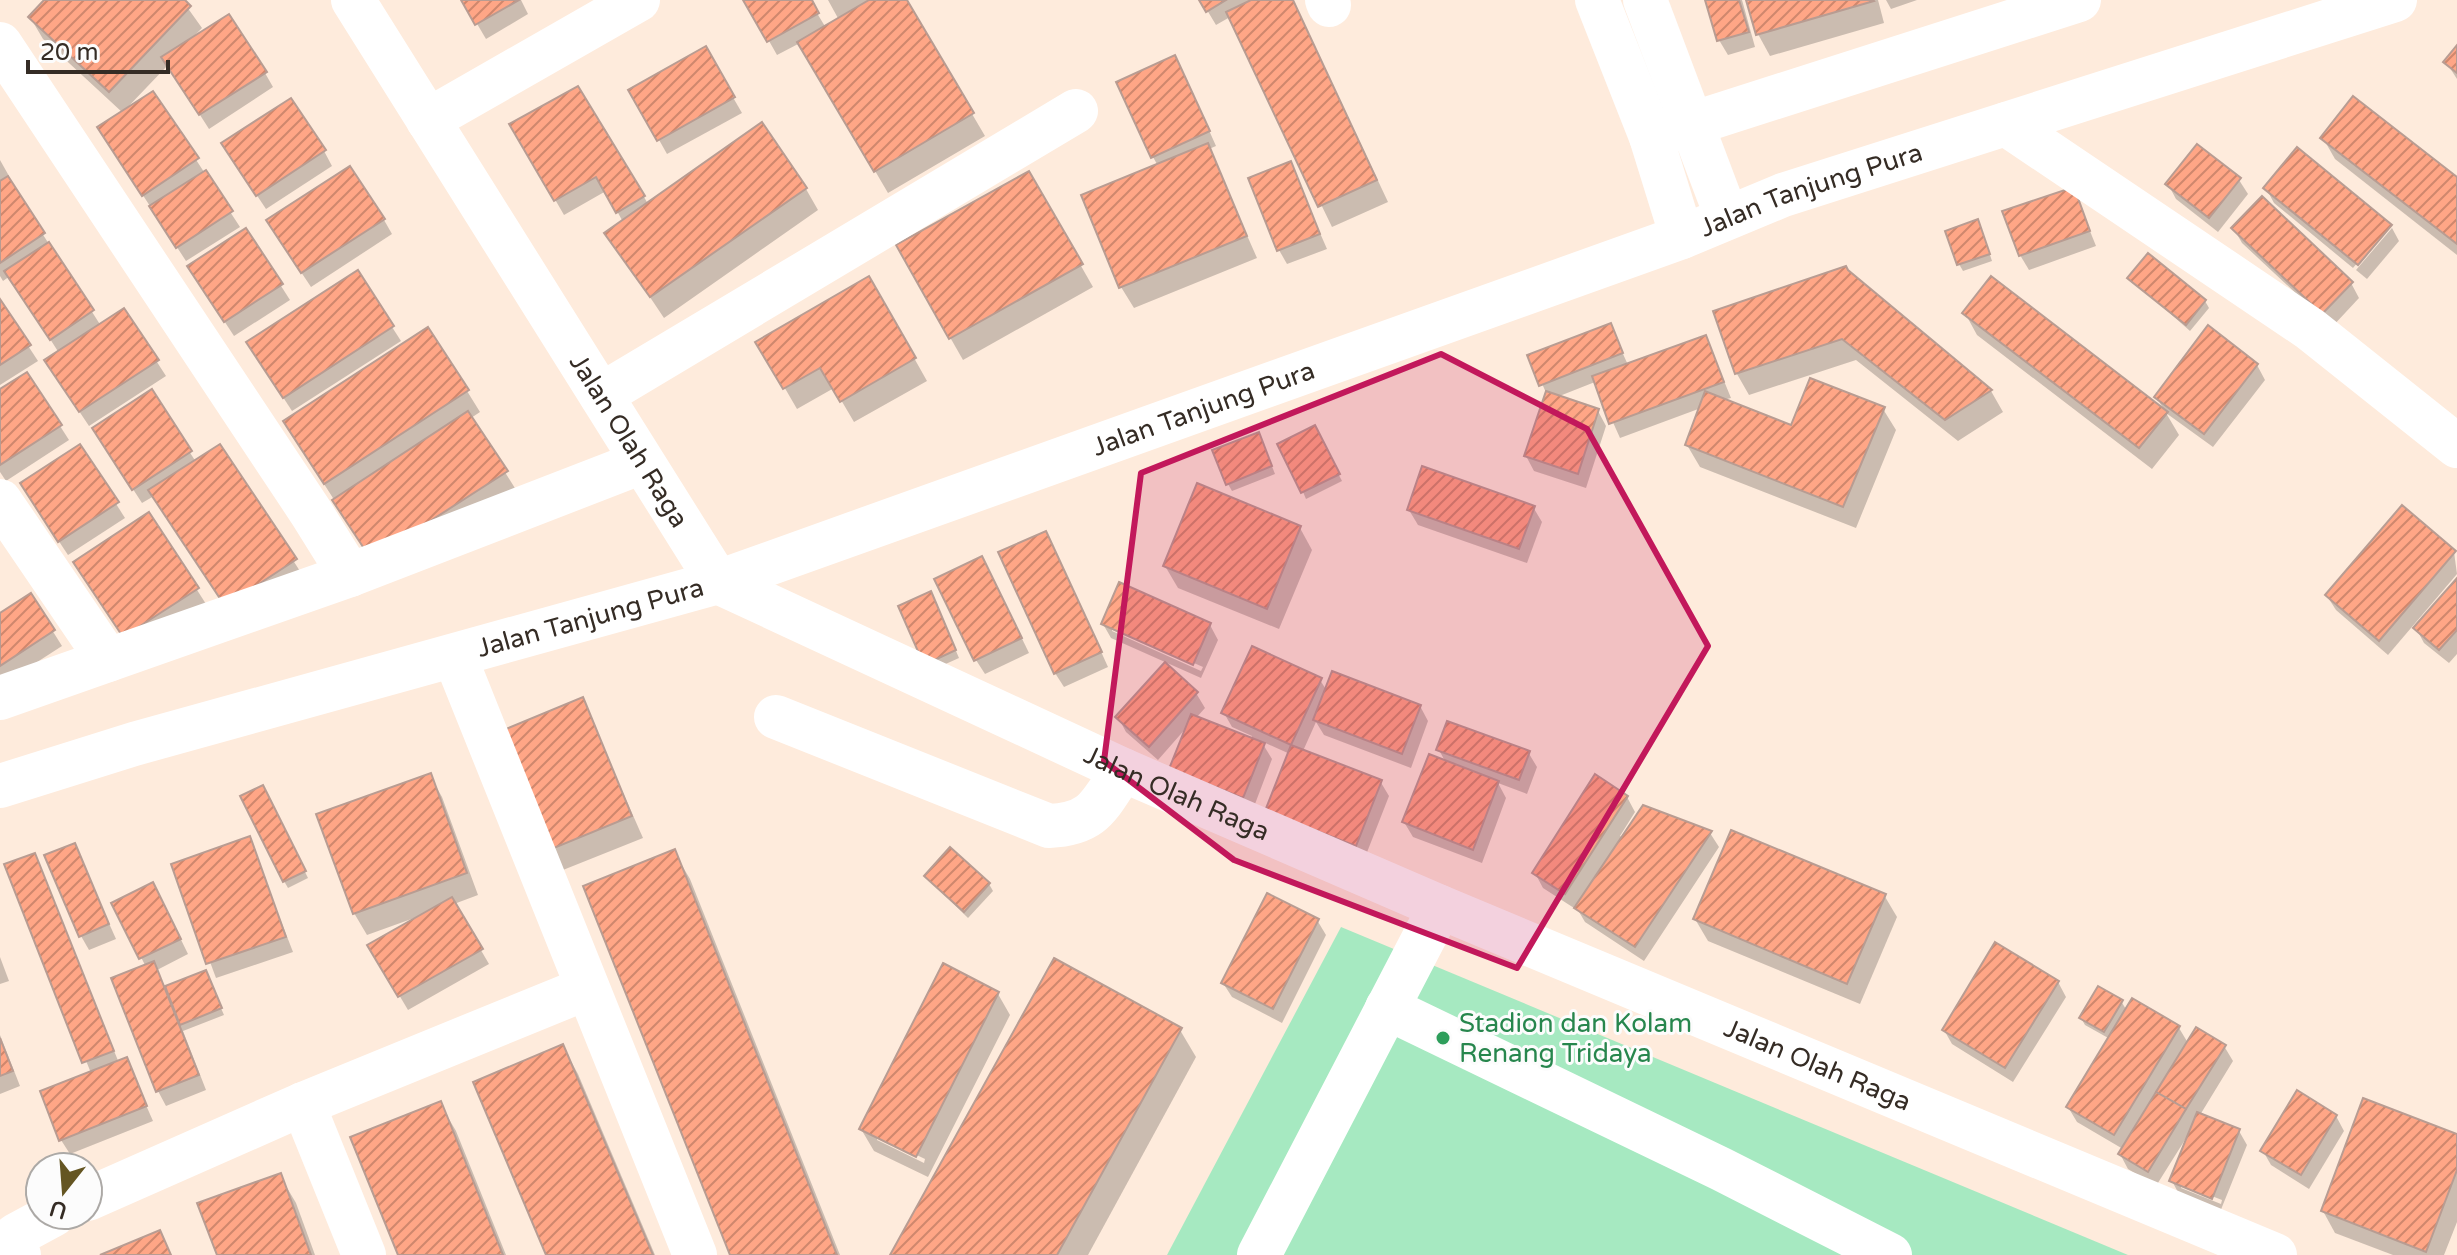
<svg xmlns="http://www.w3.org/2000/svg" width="2457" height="1255" font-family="'Varela Round',sans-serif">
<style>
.pitch{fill:#a6e9c1}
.shadow{fill:#0003;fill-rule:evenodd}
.building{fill:url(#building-hatch);stroke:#b89c92;stroke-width:2}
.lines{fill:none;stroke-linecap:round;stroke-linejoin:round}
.minor{stroke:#fff;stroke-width:44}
.marked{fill:#c2185b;fill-opacity:0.2;stroke:#c2185b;stroke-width:6;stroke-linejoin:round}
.leisure-dot{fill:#2e9e5b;stroke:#fcfcfc;stroke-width:3}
.labels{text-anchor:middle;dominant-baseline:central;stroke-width:6;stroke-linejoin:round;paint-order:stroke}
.street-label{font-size:26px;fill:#352c25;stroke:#fcfcfc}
.leisure-label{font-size:26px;fill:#27864d;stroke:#fcfcfc;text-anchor:start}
</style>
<defs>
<pattern id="building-hatch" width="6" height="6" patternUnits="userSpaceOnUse" patternTransform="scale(2)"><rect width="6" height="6" fill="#ffa686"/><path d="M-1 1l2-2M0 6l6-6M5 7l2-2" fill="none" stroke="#cf876d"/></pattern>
</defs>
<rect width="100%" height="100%" fill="#feebdc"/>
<path class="pitch" d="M1341 927 2128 1255H1167Z"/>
<g class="shadow">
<path d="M47 0H182L202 28 193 37 265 73 273 87 209 129 168 65 125 110 153 94 240 227 186 261 108 142 123 113 43 39 30 17Z"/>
<path d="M463 0H521L528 14 486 39Z"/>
<path d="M746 0H809L826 28 839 20 828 0H905L985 136 888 193 800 43 777 55Z"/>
<path d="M1201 0H1293L1388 202 1332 227 1230 17 1216 25Z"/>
<path d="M1707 0H1742L1755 47 1728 55 1719 40Z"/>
<path d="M1748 0H1878L1884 23 1770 56 1758 34Z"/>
<path d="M1886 0H1917L1891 9Z"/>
<path d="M2457 48V79L2446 62Z"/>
<path d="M705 49 742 113 667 154 631 90Z"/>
<path d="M1183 72 1216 146 1209 149 1257 258 1134 308 1121 287 1158 166 1153 157Z"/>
<path d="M512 125 605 129 648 204 806 189 818 210 664 318 607 233 623 222 606 191 564 215Z"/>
<path d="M2323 138 2457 180V255L2335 159Z"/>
<path d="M324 151 332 166 266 209 232 158Z"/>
<path d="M0 160 9 176 7 178 101 326 124 311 166 376 89 426 55 375 59 353 10 276 3 281 0 276Z"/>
<path d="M1290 164 1327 249 1287 264 1279 250Z"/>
<path d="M1028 173 1093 287 963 360 898 246Z"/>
<path d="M2239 180 2248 194 2218 232 2176 199 2168 184Z"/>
<path d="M2266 188 2390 226 2391 228H2387L2353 268 2274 203Z"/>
<path d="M2073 189 2096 246 2029 270 2020 255Z"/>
<path d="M384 220 392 234 311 287 277 236Z"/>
<path d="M1981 228 1992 261 1963 271 1959 264Z"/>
<path d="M2392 228 2399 241 2367 279 2356 270Z"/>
<path d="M2234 229 2351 283 2359 298 2332 327 2242 243Z"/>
<path d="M246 231 290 300 234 336 198 281Z"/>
<path d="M1846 268 1991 391 2003 412 1958 441 1856 360 1749 395 1737 374 1716 312Z"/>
<path d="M869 278 927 381 854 422 834 388 797 409 758 342Z"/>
<path d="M2130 278 2205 301 2209 308 2190 331Z"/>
<path d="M0 303 38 361 0 385Z"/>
<path d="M1965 313 2165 411 2156 397 2257 365 2265 380 2213 447 2166 413 2179 435 2152 469 1977 335Z"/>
<path d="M1610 325 1628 365 1706 337 1731 398 1723 400 1792 427 1883 409 1896 430 1856 528 1700 467 1687 445 1701 408 1620 438 1595 382 1557 397 1598 411 1606 426 1586 488 1534 471 1526 456 1547 395 1530 356Z"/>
<path d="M392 327 401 341 292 411 257 357Z"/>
<path d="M467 391 480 412 471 418 518 493 385 580 298 443Z"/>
<path d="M0 392 60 426 69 440 6 481 0 472Z"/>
<path d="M151 392 196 462 220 447 307 582 238 627 154 496 142 503 103 443Z"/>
<path d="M1314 428 1342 481 1306 499 1303 492Z"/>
<path d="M1262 441 1275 474 1232 491 1228 484Z"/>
<path d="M80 447 125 518 68 555 31 499Z"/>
<path d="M1533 507 1542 522 1527 563 1418 525 1409 510Z"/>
<path d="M149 515 206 604 133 651Z"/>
<path d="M1300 528 1312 550 1279 629 1178 588 1165 566Z"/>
<path d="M1054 548 1108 667 1064 687 1055 673Z"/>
<path d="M2454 552 2457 574 2388 655 2336 610 2327 596Z"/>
<path d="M990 573 1029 653 985 674 976 660Z"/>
<path d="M2457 581V654L2449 663 2424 643 2416 628Z"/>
<path d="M30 595 62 646 0 686V615Z"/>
<path d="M934 600 959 658 930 671Z"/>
<path d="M1103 624 1210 625 1218 640 1201 678 1111 638ZM1112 627 1203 667 1201 671 1112 631Z"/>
<path d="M1320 680 1327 691 1420 706 1428 721 1411 768 1324 735 1316 722 1303 751 1380 781 1389 796 1364 860 1276 826 1290 754 1261 741 1272 759 1252 812 1187 727 1158 760 1126 732 1118 717 1196 693 1205 708 1196 718 1251 740 1252 736 1232 727 1224 713Z"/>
<path d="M582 700 643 838 563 870 551 849Z"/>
<path d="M1439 750 1528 752 1537 767 1527 794 1498 783 1506 798 1482 863 1413 837 1404 822 1446 763Z"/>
<path d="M430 776 442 797 478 895 454 904 489 964 408 1010 370 946 417 917 367 935 354 913Z"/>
<path d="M266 794 308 878 288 888 284 881Z"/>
<path d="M1627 797 1635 812 1620 836 1623 838 1710 833 1719 847 1644 961 1585 922 1575 905 1574 908 1543 888 1535 873Z"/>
<path d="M249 839 293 952 216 978 174 865Z"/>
<path d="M74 845 116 939 89 950 81 936Z"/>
<path d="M674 852 690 879 840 1255H732Z"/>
<path d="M34 855 119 1063 126 1060 153 1121 70 1154 61 1140 91 1073 7 865Z"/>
<path d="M926 877 989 884 993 891 968 918Z"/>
<path d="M1884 895 1897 917 1860 1004 1708 941 1695 919Z"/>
<path d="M161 899 188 954 157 970 165 988 205 972 224 1015 183 1031 206 1090 166 1106 158 1091 146 967 114 904Z"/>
<path d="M1317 920 1326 935 1282 1023 1232 997 1223 983Z"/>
<path d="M0 957 9 981 0 984Z"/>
<path d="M2058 982 2066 997 2013 1082 1952 1044 1944 1030Z"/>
<path d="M998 994 1010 1015 928 1177 874 1151 861 1129ZM877 1136 925 1159 924 1163 877 1140Z"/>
<path d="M2121 1001 2127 1011 2179 1028 2188 1043 2224 1046 2233 1061 2200 1115 2239 1131 2247 1145 2220 1212 2180 1196 2172 1181 2188 1135 2156 1186 2128 1169 2120 1154 2123 1149 2077 1122 2068 1107 2110 1039 2085 1025 2081 1018ZM2181 1184 2222 1200 2221 1204 2181 1188Z"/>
<path d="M1180 1030 1196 1057 1088 1255H893Z"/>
<path d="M0 1035 20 1086 0 1094Z"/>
<path d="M563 1047 578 1074 655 1255H549Z"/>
<path d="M440 1104 456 1131 506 1255H400Z"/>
<path d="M2336 1116 2344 1131 2309 1189 2271 1165 2263 1151Z"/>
<path d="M2457 1136V1222L2444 1255H2393L2335 1233 2323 1211Z"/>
<path d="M280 1176 296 1203 315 1255H219Z"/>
</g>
<g class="building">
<path d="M44 0H185L191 6 109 92 28 17Z"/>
<path d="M461 0H519L475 25Z"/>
<path d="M743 0H812L819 13 767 42Z"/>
<path d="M869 0H907L974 113 874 172 797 42Z"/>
<path d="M1199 0H1226L1206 12Z"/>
<path d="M1251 0H1293L1377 180 1318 207 1226 12Z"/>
<path d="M1705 0H1739L1749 32 1717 41Z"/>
<path d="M1746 0H1873L1874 1 1756 35Z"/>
<path d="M229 14 267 72 199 115 161 57Z"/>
<path d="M2457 45V73L2443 62Z"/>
<path d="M706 46 735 97 657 141 628 90Z"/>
<path d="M1175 55 1210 131 1151 158 1116 82Z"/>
<path d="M578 86 645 196 616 213 596 177 554 201 509 124Z"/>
<path d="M153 91 199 158 142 196 97 127Z"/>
<path d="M2353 96 2457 177V244L2320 138Z"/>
<path d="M291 98 326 150 256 196 221 143Z"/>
<path d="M762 122 807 188 650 297 604 233Z"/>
<path d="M1208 143 1247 236 1119 288 1081 195Z"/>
<path d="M2197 144 2241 178 2209 218 2165 184Z"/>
<path d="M2297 147 2392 225 2358 265 2263 188Z"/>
<path d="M1291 161 1320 234 1277 251 1248 178Z"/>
<path d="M350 166 385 219 301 273 266 220Z"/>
<path d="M206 170 233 211 176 248 149 206Z"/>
<path d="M1029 171 1083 264 949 339 896 245Z"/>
<path d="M8 176 45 233 0 263V181Z"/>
<path d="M2074 187 2090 231 2019 256 2002 211Z"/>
<path d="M2262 196 2353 282 2322 314 2231 228Z"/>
<path d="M1978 219 1990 254 1957 265 1945 231Z"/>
<path d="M246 228 283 284 224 322 187 266Z"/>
<path d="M49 242 94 310 50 340 4 271Z"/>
<path d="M2148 253 2206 300 2186 325 2127 278Z"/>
<path d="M1846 266 1848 270 1992 390 1945 420 1842 339 1735 374 1713 311Z"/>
<path d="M358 270 394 326 283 398 246 342Z"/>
<path d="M869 276 916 358 840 402 820 368 783 389 755 342Z"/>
<path d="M1991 276 2168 412 2139 448 1962 313Z"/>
<path d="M0 299 31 345 0 365Z"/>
<path d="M124 308 159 360 79 412 44 360Z"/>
<path d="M1611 323 1623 353 1539 386 1527 355Z"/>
<path d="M2208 325 2258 364 2204 434 2154 397Z"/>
<path d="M428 327 469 390 324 484 283 421Z"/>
<path d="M1706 335 1724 382 1609 424 1592 376Z"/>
<path d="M27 372 62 425 0 465V389Z"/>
<path d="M1810 378 1885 407 1843 507 1685 445 1705 391 1791 425Z"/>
<path d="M152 389 192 451 132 490 92 428Z"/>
<path d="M1546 391 1599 409 1578 474 1524 456Z"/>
<path d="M468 411 508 471 371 559 332 500Z"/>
<path d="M1315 425 1340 474 1301 493 1277 444Z"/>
<path d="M1259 432 1272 466 1226 485 1212 450Z"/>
<path d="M80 444 119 502 58 542 20 483Z"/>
<path d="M220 444 297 559 225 606 148 490Z"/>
<path d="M1422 466 1535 506 1519 549 1407 510Z"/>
<path d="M1197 483 1301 526 1267 609 1163 566Z"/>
<path d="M2402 505 2456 551 2379 641 2325 595Z"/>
<path d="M149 512 199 588 123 637 73 562Z"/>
<path d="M1046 531 1102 652 1054 674 998 552Z"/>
<path d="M982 556 1022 638 974 661 934 579Z"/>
<path d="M2457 578V630L2439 650 2413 628Z"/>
<path d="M1119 582 1211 623 1193 665 1101 624Z"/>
<path d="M931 591 956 650 924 665 898 606Z"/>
<path d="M31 593 55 630 0 666V613Z"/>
<path d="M1252 646 1322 678 1291 745 1221 713Z"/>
<path d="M1165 662 1198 692 1149 747 1115 717Z"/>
<path d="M1332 671 1421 705 1402 754 1313 720Z"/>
<path d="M583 697 632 816 549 850 501 731Z"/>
<path d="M1191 714 1265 743 1243 798 1169 769Z"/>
<path d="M1447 721 1530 751 1519 780 1436 750Z"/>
<path d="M1291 745 1382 780 1356 846 1265 811Z"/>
<path d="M1429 754 1499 781 1473 850 1402 822Z"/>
<path d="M431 773 467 873 353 914 316 814Z"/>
<path d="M1595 774 1628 796 1565 894 1532 873Z"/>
<path d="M263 785 306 871 283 882 240 796Z"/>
<path d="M1643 805 1712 831 1635 947 1574 908Z"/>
<path d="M1731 830 1886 894 1847 984 1693 919Z"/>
<path d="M250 836 286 937 206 964 171 864Z"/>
<path d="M75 843 109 924 79 937 44 855Z"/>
<path d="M950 847 990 883 964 912 924 876Z"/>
<path d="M675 849 837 1255H730L583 886Z"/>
<path d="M35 853 114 1051 82 1063 4 864Z"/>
<path d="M153 882 181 939 139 959 111 903Z"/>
<path d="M1267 893 1319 919 1273 1009 1221 983Z"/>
<path d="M452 897 483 949 398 997 367 945Z"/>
<path d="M1995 942 2059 981 2005 1068 1942 1030Z"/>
<path d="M1054 958 1182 1028 1057 1255H890Z"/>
<path d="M154 961 199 1075 156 1092 111 978Z"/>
<path d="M943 963 999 992 916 1157 859 1129Z"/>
<path d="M206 970 222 1008 180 1025 165 986Z"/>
<path d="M2098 986 2123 1000 2104 1032 2079 1018Z"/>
<path d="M2132 998 2180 1026 2114 1135 2066 1107Z"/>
<path d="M2196 1027 2226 1045 2186 1109 2156 1092Z"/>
<path d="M0 1038 13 1071 0 1076Z"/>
<path d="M563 1044 653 1255H546L473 1082Z"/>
<path d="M127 1057 147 1106 59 1141 40 1091Z"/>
<path d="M2297 1090 2337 1115 2301 1175 2260 1151Z"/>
<path d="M2156 1092 2186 1109 2148 1172 2118 1154Z"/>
<path d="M2363 1098 2457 1134V1170L2426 1252 2321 1211Z"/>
<path d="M441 1101 503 1255H398L350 1137Z"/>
<path d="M2197 1112 2240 1129 2212 1199 2169 1181Z"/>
<path d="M281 1173 311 1255H217L197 1203Z"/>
<path d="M160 1230 171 1255H100Z"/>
</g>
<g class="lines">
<g class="minor">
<path id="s1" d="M353 0 718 582 1123 770 1440 907 2275 1255"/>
<path d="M1327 0 1329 5"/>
<path d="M1597 0 1651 137 1682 237"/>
<path d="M1645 0 1726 215"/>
<path d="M0 44 312 514 350 575"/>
<path d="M428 120 638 0"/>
<path d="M2006 124 2310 329 2457 446"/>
<path d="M1651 137 2079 0"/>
<path d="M601 395 1076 111"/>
<path d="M0 501 108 660"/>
<path d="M455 657 695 1255"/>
<path d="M0 698 350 575 642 462"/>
<path d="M776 717 1049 826C1095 824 1099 805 1123 770"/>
<path id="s2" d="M0 786 134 744 718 582 1682 237 1783 195 2395 0"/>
<path d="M1387 1008 1721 1169 1890 1255"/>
<path d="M303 1104 364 1255"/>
<path d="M88 1199 303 1104 587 988"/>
<path d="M19 1255 14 1243 16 1235 53 1215"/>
<path d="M1259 1255 1440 907"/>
</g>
</g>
<path class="marked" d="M1441 354 1587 429 1708 646 1517 968 1234 860 1104 761 1141 473Z"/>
<circle class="leisure-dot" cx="1443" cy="1038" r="8"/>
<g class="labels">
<g class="street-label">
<text stroke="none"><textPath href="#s2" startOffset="1908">Jalan Tanjung Pura</textPath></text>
<text stroke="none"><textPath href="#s2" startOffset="1262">Jalan Tanjung Pura</textPath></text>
<text stroke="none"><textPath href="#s1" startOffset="520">Jalan Olah Raga</textPath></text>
<text stroke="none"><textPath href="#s2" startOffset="614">Jalan Tanjung Pura</textPath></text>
<text stroke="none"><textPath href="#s1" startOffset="1192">Jalan Olah Raga</textPath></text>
<text stroke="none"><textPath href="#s1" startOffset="1888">Jalan Olah Raga</textPath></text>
</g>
<g class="leisure-label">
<text x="1459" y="1023">Stadion dan Kolam<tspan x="1459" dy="30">Renang Tridaya</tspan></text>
</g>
</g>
<g transform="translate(64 1191) rotate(197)"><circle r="38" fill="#fcfcfc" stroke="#aca9a6" stroke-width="2"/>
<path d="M0-6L14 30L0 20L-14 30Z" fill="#645522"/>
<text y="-12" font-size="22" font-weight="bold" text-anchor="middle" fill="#352c25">U</text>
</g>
<path d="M28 60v12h140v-12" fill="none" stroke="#352c25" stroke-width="4"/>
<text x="40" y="60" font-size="24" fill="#352c25" stroke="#fcfcfc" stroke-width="6" paint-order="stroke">20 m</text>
</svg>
